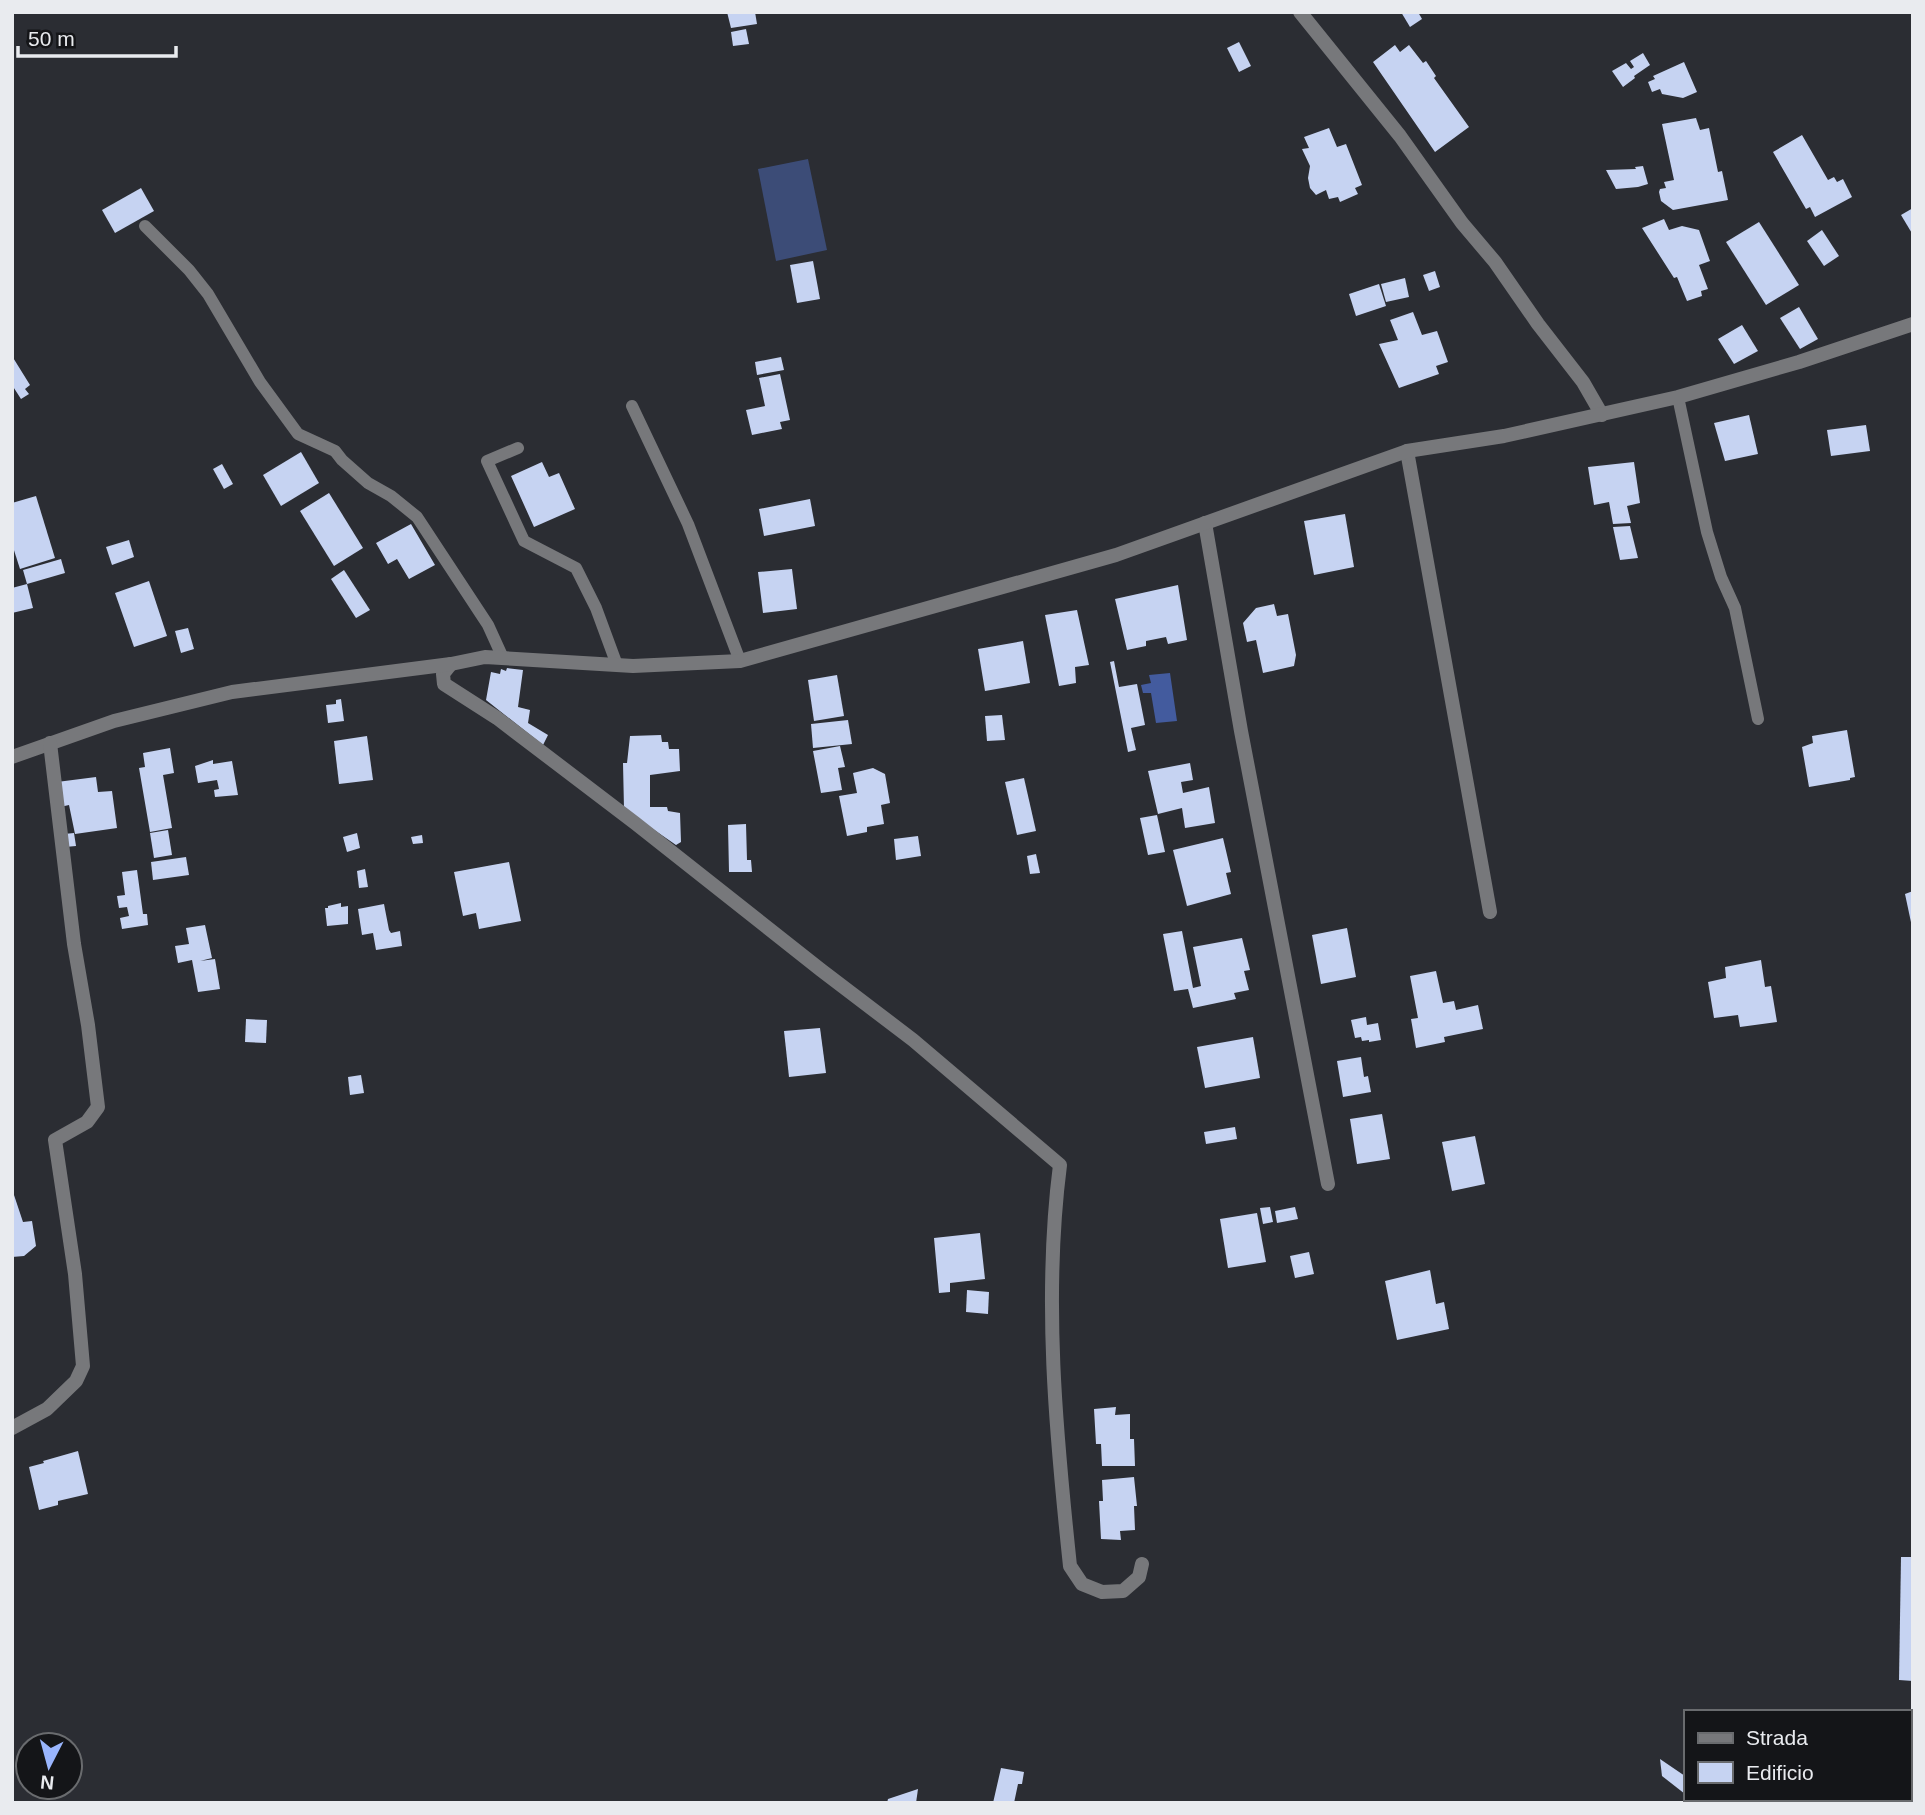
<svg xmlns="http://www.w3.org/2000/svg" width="1925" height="1815" font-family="Arial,sans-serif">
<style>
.green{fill:#3c4c77}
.water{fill:#435b9e}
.building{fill:#c6d3f2}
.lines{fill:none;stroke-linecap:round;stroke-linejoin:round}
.lane{stroke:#77787b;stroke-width:12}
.street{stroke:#77787b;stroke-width:14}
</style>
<rect width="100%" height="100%" fill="#2b2d33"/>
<path class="green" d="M808 159 827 250 776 261 758 169Z"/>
<path class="water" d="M1170 673 1177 721 1156 723 1151 693H1143L1141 685 1151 683 1149 675Z"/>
<g class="building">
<path d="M727 12H755L757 24 731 28Z"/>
<path d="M1401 12H1418L1422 19 1410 27Z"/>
<path d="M746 29 749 44 733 46 731 32Z"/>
<path d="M1239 42 1251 66 1239 72 1227 48Z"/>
<path d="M1395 45 1400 52 1409 45 1423 63 1426 61 1436 76 1434 78 1469 127 1435 152 1373 62Z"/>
<path d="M1643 53 1650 65 1634 76 1635 78 1623 87 1612 71 1626 63 1631 69 1634 67 1630 61Z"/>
<path d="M1684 62 1697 92 1683 98 1662 94 1660 89 1652 92 1648 82 1655 79 1653 76Z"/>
<path d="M1696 118 1700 130 1709 128 1718 172 1722 171 1728 200 1673 210 1661 201 1659 192 1660 189 1666 188 1664 182 1674 180 1662 124Z"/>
<path d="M1329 128 1337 147 1346 144 1362 185 1355 188 1358 194 1340 202 1338 197 1329 199 1326 190 1316 195 1310 188 1308 178 1310 166 1302 149 1309 148 1304 137Z"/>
<path d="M1802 135 1828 180 1834 177 1837 182 1843 179 1852 197 1815 217 1810 207 1806 209 1773 152Z"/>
<path d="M1643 166 1648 184 1638 187 1616 189 1606 170 1636 169 1635 167Z"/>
<path d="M141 188 154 211 115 233 102 210Z"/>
<path d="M1913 208V235L1901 215Z"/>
<path d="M1664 219 1669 230 1682 226 1699 230 1710 261 1699 265 1708 289 1701 291 1702 296 1687 301 1677 277 1674 278 1642 228Z"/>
<path d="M1759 222 1799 285 1766 305 1726 242Z"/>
<path d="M1822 230 1839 256 1824 266 1807 241Z"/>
<path d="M813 261 820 299 797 303 790 265Z"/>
<path d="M1435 271 1440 287 1429 291 1423 275Z"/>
<path d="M1405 278 1409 297 1386 302 1381 284Z"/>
<path d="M1379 284 1386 306 1356 316 1349 294Z"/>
<path d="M1799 307 1818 339 1800 349 1780 318Z"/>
<path d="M1413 312 1422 335 1437 331 1448 362 1436 366 1439 374 1399 388 1379 344 1398 340 1390 320Z"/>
<path d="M1742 325 1758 351 1734 364 1718 339Z"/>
<path d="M12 356 30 385 25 389 29 394 21 399 12 385Z"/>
<path d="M781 357 784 370 757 375 755 362Z"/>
<path d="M780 374 790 420 780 422 782 429 752 435 746 410 765 406 759 378Z"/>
<path d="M1749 415 1758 454 1725 461 1714 423Z"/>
<path d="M1866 425 1870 451 1831 456 1827 430Z"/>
<path d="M301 452 319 483 281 506 263 475Z"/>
<path d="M542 462 549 477 559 473 575 509 534 527 511 476Z"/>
<path d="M1634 462 1640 503 1627 506 1631 523 1613 524 1609 502 1594 505 1588 467Z"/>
<path d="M222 464 233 484 224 489 213 469Z"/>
<path d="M329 493 363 548 334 566 300 511Z"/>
<path d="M36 496 55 558 20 569 12 544V503Z"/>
<path d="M810 499 815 526 764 536 759 509Z"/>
<path d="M1345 514 1354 567 1314 575 1304 521Z"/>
<path d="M411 524 435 565 409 579 397 559 388 564 376 543Z"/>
<path d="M1630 526 1638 558 1620 560 1613 527Z"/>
<path d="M129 540 134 557 112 565 106 547Z"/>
<path d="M61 559 65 573 27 584 23 570Z"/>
<path d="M792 569 797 609 763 613 758 572Z"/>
<path d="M344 570 370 610 356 618 331 579Z"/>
<path d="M149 581 167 636 134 647 115 593Z"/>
<path d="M27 584 33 608 12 613V588Z"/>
<path d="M1178 585 1187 640 1168 644 1166 637 1146 641V646L1127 650 1115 599Z"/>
<path d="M1274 604 1277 616 1288 614 1296 655 1294 666 1263 673 1256 640 1247 642 1243 623 1256 608Z"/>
<path d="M1077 610 1089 665 1075 667 1076 683 1059 686 1045 615Z"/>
<path d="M188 628 194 649 181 653 175 631Z"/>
<path d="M1023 641 1030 683 985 691 978 649Z"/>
<path d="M1114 661 1119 687 1137 684 1145 725 1131 728 1136 750 1128 752 1110 662Z"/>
<path d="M507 668 523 670 518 707 530 710 528 723 548 735 543 745 486 700 491 672 500 674 501 669 506 671Z"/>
<path d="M837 675 844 716 814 721 808 680Z"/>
<path d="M341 699 344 721 328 723 326 705 336 704V700Z"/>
<path d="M1002 715 1005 740 987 741 985 716Z"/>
<path d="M848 720 852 744 813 748 811 724Z"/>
<path d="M1847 730 1855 777 1850 778V780L1809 787 1802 747 1813 743 1812 736Z"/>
<path d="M661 735 662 742H668L669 749H679L680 771 650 775V807H667L668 811 680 813 681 842 676 845 624 809 623 763H627L630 736Z"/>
<path d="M367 736 373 780 339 784 334 741Z"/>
<path d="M840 746 845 767 838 768 842 790 821 793 813 751Z"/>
<path d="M170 748 174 773 163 775 172 828 150 832 139 768 145 767 143 753Z"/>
<path d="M213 760V764L232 761 238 795 215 797 214 790 219 789 217 780 198 783 195 766Z"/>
<path d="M1190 763 1193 780 1181 782 1183 793 1209 787 1215 823 1185 828 1182 808 1158 814 1148 771Z"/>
<path d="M873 768 885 774 890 803 881 805 884 824 867 827V832L847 836 839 796 857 793 853 773Z"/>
<path d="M96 777 98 792 112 791 117 828 75 834 69 805 60 807 57 782Z"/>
<path d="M1024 778 1036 831 1017 835 1005 782Z"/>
<path d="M1157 815 1165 852 1148 855 1140 818Z"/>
<path d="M746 824 747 860H751L752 872H729L728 825Z"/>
<path d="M168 830 172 855 154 858 150 833Z"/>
<path d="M74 833 76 846 65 847 64 834Z"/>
<path d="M357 833 360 848 347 852 343 837Z"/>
<path d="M422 835 423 843 413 844 411 837Z"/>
<path d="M918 836 921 856 896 860 894 839Z"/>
<path d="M1223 838 1231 872 1226 873 1231 894 1187 906 1173 850Z"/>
<path d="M1036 854 1040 873 1030 874 1027 856Z"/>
<path d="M186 857 189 875 153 880 151 862Z"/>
<path d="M509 862 521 921 479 929 476 913 463 916 454 872Z"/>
<path d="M365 869 368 887 359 888 357 871Z"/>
<path d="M137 870 143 914H147L148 925 122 929 120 918 129 916 127 907 119 908 117 896 125 895 122 872Z"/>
<path d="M1913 891V927H1912L1905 894Z"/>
<path d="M341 903V907L348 906V924L327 926 325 908H328V906Z"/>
<path d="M384 904 389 930 391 933 400 931 402 946 376 950 373 933 362 935 358 909Z"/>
<path d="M205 925 212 958 200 961 215 959 220 989 198 992 192 960 178 963 175 946 189 944 186 928Z"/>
<path d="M1347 928 1356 977 1321 984 1312 935Z"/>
<path d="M1182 931 1193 988 1201 986 1193 947 1242 938 1250 970 1244 971 1249 990 1234 993 1236 999 1193 1008 1188 989 1174 991 1163 934Z"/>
<path d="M1761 960 1765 987 1771 986 1777 1022 1740 1027 1738 1015 1714 1018 1708 982 1726 978 1725 967Z"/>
<path d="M1436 971 1443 1003 1454 1001 1456 1010 1478 1005 1483 1029 1444 1037 1445 1042 1416 1048 1411 1019 1418 1018 1410 976Z"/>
<path d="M1366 1017 1367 1025 1378 1023 1381 1040 1369 1042V1040L1362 1041 1361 1037 1355 1038 1351 1020Z"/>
<path d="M246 1019 267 1020 266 1043 245 1042Z"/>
<path d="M820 1028 826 1073 789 1077 784 1031Z"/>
<path d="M1253 1037 1260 1078 1205 1088 1197 1047Z"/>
<path d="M1361 1057 1364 1077 1368 1076 1371 1092 1343 1097 1337 1061Z"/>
<path d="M361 1075 364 1093 350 1095 348 1077Z"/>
<path d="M1382 1114 1390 1159 1357 1164 1350 1119Z"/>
<path d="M1235 1127 1237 1139 1206 1144 1204 1132Z"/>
<path d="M1475 1136 1485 1184 1452 1191 1442 1142Z"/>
<path d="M12 1189 23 1222 32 1221 36 1246 24 1256 12 1257Z"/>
<path d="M1270 1207 1273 1222 1263 1224 1260 1208Z"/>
<path d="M1295 1207 1298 1219 1277 1223 1275 1211Z"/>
<path d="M1257 1213 1266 1262 1228 1268 1220 1219Z"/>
<path d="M980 1233 985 1279 950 1283V1292L939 1293 934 1238Z"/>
<path d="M1309 1252 1314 1274 1295 1278 1290 1256Z"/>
<path d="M1430 1270 1436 1304 1444 1302 1449 1329 1397 1340 1385 1281Z"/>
<path d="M967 1290 989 1292 988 1314 966 1312Z"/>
<path d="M1116 1407 1115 1415 1130 1414V1439H1134L1135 1466H1102L1101 1444H1096L1094 1409Z"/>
<path d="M78 1451 88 1494 58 1501V1505L39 1510 29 1467 44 1463 43 1461Z"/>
<path d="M1134 1477 1137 1506H1134L1135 1530 1120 1531 1121 1540 1101 1539 1099 1501H1103L1102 1480Z"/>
<path d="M1901 1557H1913V1681L1899 1680Z"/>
<path d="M1660 1759 1685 1776V1794L1662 1776Z"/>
<path d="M1001 1768 1024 1772 1022 1784H1018L1014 1803H993Z"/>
<path d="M918 1789 916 1803H887L888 1799Z"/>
<path d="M1691 1799H1715L1720 1803H1696Z"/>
</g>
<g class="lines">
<g class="lane">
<path d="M145 226 189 270 208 294 260 382 298 434 335 451 342 460 368 483 391 496 417 517 488 625 503 658"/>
<path d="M1678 397 1707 532 1721 577 1735 608 1758 719"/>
<path d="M632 406 688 524 740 661"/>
<path d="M518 448 487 461 524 541 576 568 596 608 617 665"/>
</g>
<g class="street">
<path d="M1300 12 1400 136 1462 223 1495 262 1538 324 1583 382 1602 415"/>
<path d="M1407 451 1490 912"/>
<path d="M1205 523 1241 731 1328 1184"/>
<path d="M451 664 443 674 444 684 497 718 635 823 821 970 913 1040 1060 1165C1043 1297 1056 1434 1070 1566L1082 1584 1102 1592 1123 1591 1139 1577 1142 1564"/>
<path d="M12 757 114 721 232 692 451 664 485 657 633 666 740 661 1116 555 1407 451 1504 436 1678 397 1799 362 1913 324"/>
<path d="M12 1428 47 1409 76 1381 83 1366 75 1274 55 1140 87 1122 98 1107 88 1025 74 944 50 743"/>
</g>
</g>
<rect width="1925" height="1815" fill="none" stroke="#e9ebef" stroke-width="28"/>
<rect x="1684" y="1710" width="228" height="91" fill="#141518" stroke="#696b6e" stroke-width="2"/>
<rect x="1698" y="1733" width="35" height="10" fill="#77787b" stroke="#696b6e" stroke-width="2"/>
<text x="1746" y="1745" font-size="21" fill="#e9ebef">Strada</text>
<rect x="1698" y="1762" width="35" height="21" fill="#c6d3f2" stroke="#696b6e" stroke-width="2"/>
<text x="1746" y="1780" font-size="21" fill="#e9ebef">Edificio</text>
<g transform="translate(49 1766) rotate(186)"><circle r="33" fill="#141518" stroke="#696b6e" stroke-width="2"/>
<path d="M0-5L12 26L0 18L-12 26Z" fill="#99b5fd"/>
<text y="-10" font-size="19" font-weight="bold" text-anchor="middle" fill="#e9ebef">N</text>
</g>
<path d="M18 46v10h158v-10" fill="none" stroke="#e9ebef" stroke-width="3.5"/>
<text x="28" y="46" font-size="21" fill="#e9ebef" stroke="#141518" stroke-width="5" paint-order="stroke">50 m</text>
</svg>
